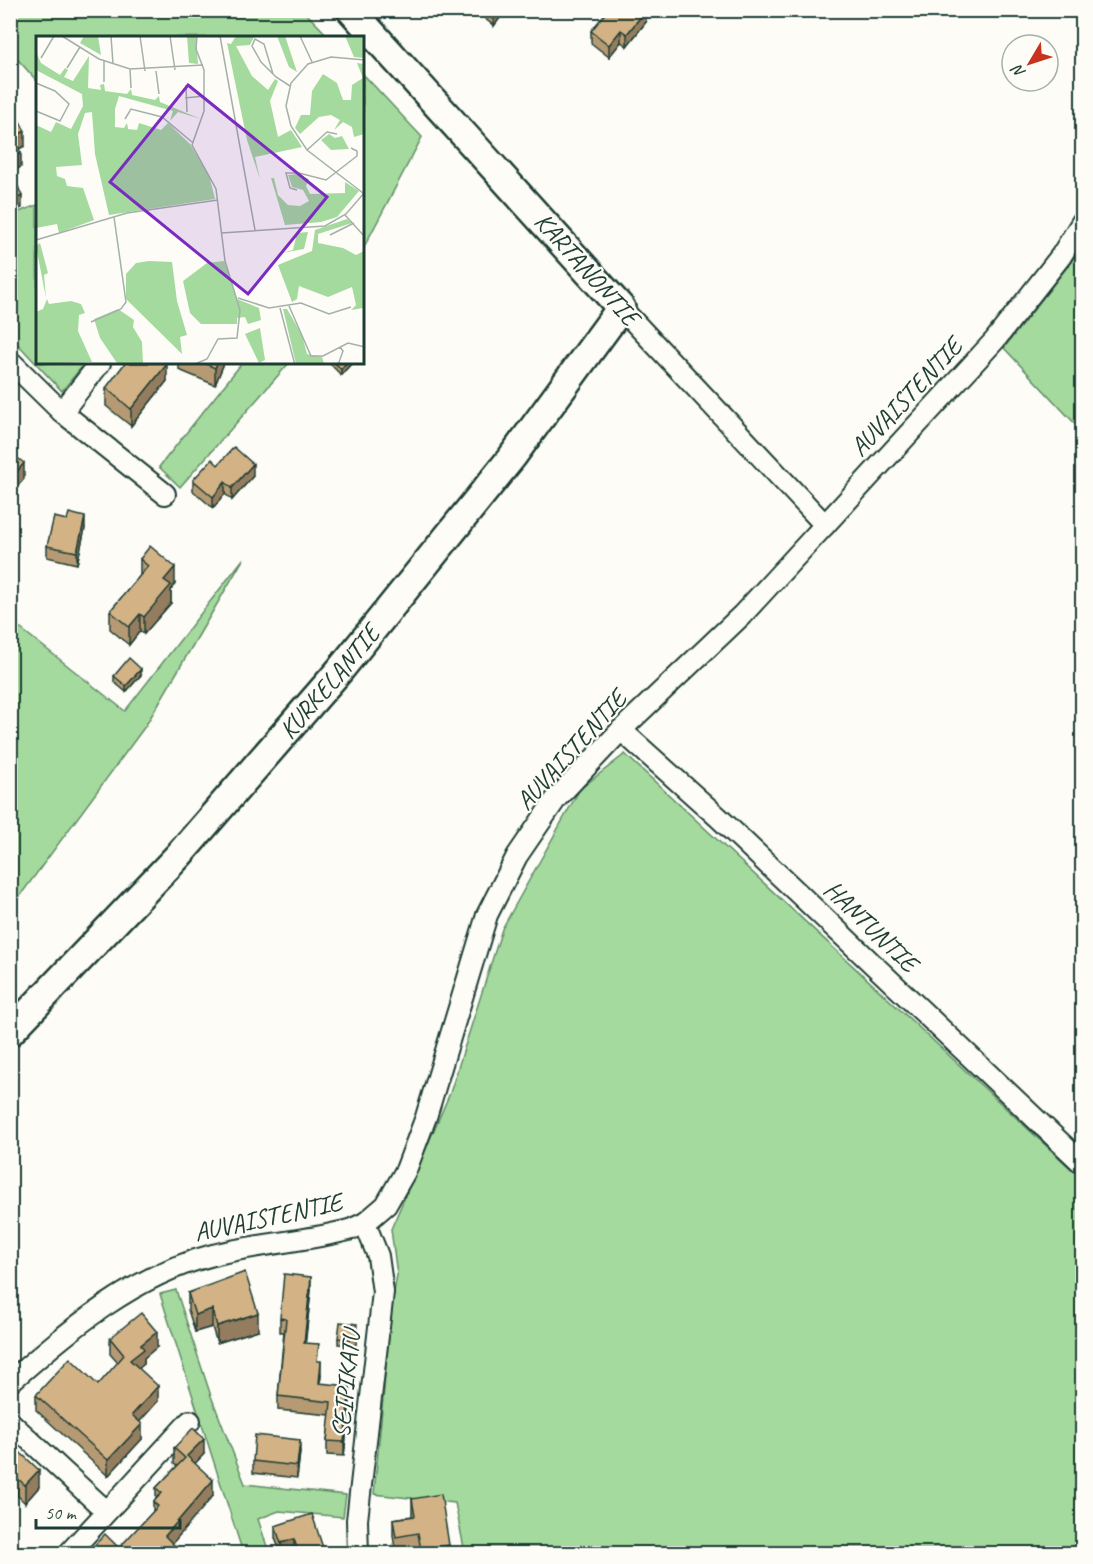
<svg xmlns="http://www.w3.org/2000/svg" width="1093" height="1564" font-family="Caveat,sans-serif">
<style>
.green{fill:#a4da9d;stroke:#628c68;stroke-width:1.5}
.lines{fill:none;stroke-linecap:round;stroke-linejoin:round}
.street-casing{stroke:#1f3d34;stroke-width:24}
.secondary-casing{stroke:#1f3d34;stroke-width:32}
.street{stroke:#fdfcf7;stroke-width:20}
.secondary{stroke:#fdfcf7;stroke-width:27}
.wall{fill:#b59a73;stroke:#1f3d34;stroke-width:1.5}
.shaded-wall{fill:#947d5e;stroke:#1f3d34;stroke-width:1.5}
.building{fill:#d3b386;stroke:#1f3d34;stroke-width:1.5}
.labels{text-anchor:middle;dominant-baseline:central;stroke-width:4.5;stroke-linejoin:round;paint-order:stroke}
.street-label{font-size:26px;fill:#1f3d34;stroke:#fdfcf7}
.inset-road{fill:none;stroke:#a4b0a9;stroke-width:1.5}
.view{fill:#7b2cbf;fill-opacity:0.15;stroke:#7b2cbf;stroke-width:3}
.inset-edge{fill:none;stroke:#1f3d34;stroke-width:3}
</style>
<rect width="100%" height="100%" fill="#fdfcf7"/>
<filter id="ink" filterUnits="userSpaceOnUse"><feTurbulence type="fractalNoise" baseFrequency=".0167" numOctaves="2"/><feDisplacementMap in="SourceGraphic" scale="12" xChannelSelector="R" yChannelSelector="G"/><feConvolveMatrix kernelMatrix="1 2 1 2 8 2 1 2 1" color-interpolation-filters="sRGB"/></filter>
<g filter="url(#ink)">
<g class="green">
<path d="M11 10 304 11 329 37 38 38 37 81 11 52Z"/>
<path d="M363 74 422 137 363 249Z"/>
<path d="M37 205 38 363H85L62 391 11 337V215Z"/>
<path d="M1082 248V431L1004 348Z"/>
<path d="M242 363H289L180 487 159 467Z"/>
<path d="M244 558 146 725 11 908V621L125 711Z"/>
<path d="M625 754 1082 1179V1553H465L455 1503 374 1494 392 1304 397 1275 391 1229 450 1093 502 929 580 789Z"/>
<path d="M176 1290 211 1396 245 1484 346 1495 343 1517 279 1511 258 1519 269 1553H243L160 1294Z"/>
</g>
<g class="lines">
<g class="street-casing">
<g id="street">
<path d="M621 308 825 525"/>
<path d="M10 361 62 412 100 363"/>
<path d="M62 412 165 494"/>
<path d="M621 730 718 817 1082 1163"/>
<path d="M10 1382C71 1329 133 1275 213 1255 259 1243 306 1242 352 1229L365 1223 386 1205 406 1170 426 1117 487 915 517 856 556 799 621 730 742 615 995 340 1061 256 1082 222"/>
<path d="M10 1422 106 1511"/>
<path d="M68 1554 190 1421"/>
<path d="M358 1554 357 1520 383 1292 378 1256 365 1223"/>
</g>
</g>
<g class="secondary-casing">
<g id="secondary">
<path id="s1" d="M10 1032 178 856 339 671 512 457 621 308 351 10"/>
</g>
</g>
<use href="#street" class="street"/>
<use href="#secondary" class="secondary"/>
</g>
<g class="wall">
<path d="M474 10H506L494 26Z"/>
<path d="M646 22 627 46 621 42 609 57 591 43V31Z"/>
<path d="M179 363H224L215 385 179 370Z"/>
<path d="M330 363H351V364L341 375 330 364Z"/>
<path d="M167 381 131 426 106 406V388Z"/>
<path d="M218 465 253 476 232 500 225 494 213 508 193 491V480Z"/>
<path d="M67 520 85 528 77 564 47 557V546Z"/>
<path d="M140 559 175 584 171 590V603L144 634 140 631 129 645 110 629V611L140 576Z"/>
<path d="M141 675 126 692 114 682V676Z"/>
<path d="M311 1290 305 1343 318 1361 321 1375 320 1383 350 1400 344 1456 327 1455V1441L330 1415 278 1410V1396L284 1332H280V1318Z"/>
<path d="M188 1293 258 1330 217 1343 212 1327 195 1332 188 1310Z"/>
<path d="M357 1330 356 1345 338 1344V1338Z"/>
<path d="M110 1338 157 1347 144 1358V1364L139 1368 158 1401 139 1422 142 1439 108 1476 36 1410V1395L98 1385 118 1363 110 1354Z"/>
<path d="M10 1443 39 1487 25 1503 17 1495 13 1499 10 1497Z"/>
<path d="M174 1448 204 1454 195 1463 213 1496 172 1543 175 1554H90V1550L119 1548 153 1512V1502L156 1498V1488L177 1466 174 1464Z"/>
<path d="M300 1452 297 1478 253 1473V1461Z"/>
<path d="M412 1499 449 1545V1554H419L418 1551 396 1554 393 1536V1519L412 1516Z"/>
<path d="M275 1526 325 1554H295L294 1551 286 1554H281L275 1538Z"/>
</g>
<g class="shaded-wall">
<path d="M496 10H506L494 26V14Z"/>
<path d="M646 10V22L627 46V34Z"/>
<path d="M621 30V42L609 57V45Z"/>
<path d="M25 131V146L13 152V137Z"/>
<path d="M21 153V167L10 173V158Z"/>
<path d="M22 196V208L10 212V201Z"/>
<path d="M217 363H224L215 385V368Z"/>
<path d="M346 363H351V364L341 375V369Z"/>
<path d="M167 364V381L131 426V409Z"/>
<path d="M24 463V479L10 495V480Z"/>
<path d="M253 464V476L232 500V488Z"/>
<path d="M225 482V494L213 508V497Z"/>
<path d="M85 517V528L77 564V552Z"/>
<path d="M175 567V584L171 590V603L144 634V617L164 580Z"/>
<path d="M140 614V631L129 645V627Z"/>
<path d="M141 669V675L126 692V686Z"/>
<path d="M311 1277V1290L304 1357V1343Z"/>
<path d="M212 1309V1327L195 1332V1315Z"/>
<path d="M258 1313V1330L217 1343V1326Z"/>
<path d="M157 1332V1347L144 1358V1364L130 1376V1360L141 1345Z"/>
<path d="M321 1361V1375L319 1397V1383Z"/>
<path d="M158 1386V1401L132 1430V1415Z"/>
<path d="M350 1386V1400L344 1456V1442Z"/>
<path d="M142 1424V1439L108 1476V1460Z"/>
<path d="M204 1439V1454L187 1472V1456Z"/>
<path d="M300 1440V1452L297 1478V1466Z"/>
<path d="M39 1470V1487L25 1503V1485Z"/>
<path d="M17 1478V1495L13 1499V1482Z"/>
<path d="M213 1480V1496L165 1552V1536Z"/>
<path d="M294 1539V1551L286 1554H281V1543Z"/>
<path d="M175 1546V1554H169Z"/>
</g>
<g class="building">
<path d="M608 10H646L627 34 621 30 609 45 591 31Z"/>
<path d="M14 110 25 131 13 137 21 153 10 158V112Z"/>
<path d="M15 179 22 196 10 201V180Z"/>
<path d="M125 363H165L167 364 131 409 106 388Z"/>
<path d="M204 363H217L215 368Z"/>
<path d="M335 363H346L341 369Z"/>
<path d="M234 447 253 464 232 488 225 482 213 497 193 480 212 459 218 465Z"/>
<path d="M10 452 24 463 10 480Z"/>
<path d="M69 513 85 517 77 552 47 546 54 517 67 520Z"/>
<path d="M150 546 175 567 164 580 171 585 144 617 140 614 129 627 110 611 148 566 140 559Z"/>
<path d="M129 658 141 669 126 686 114 676Z"/>
<path d="M245 1272 258 1313 217 1326 212 1309 195 1315 188 1293Z"/>
<path d="M284 1274 311 1277 304 1343 319 1344 317 1361H321L319 1383 350 1386 344 1442 327 1441 331 1402 278 1396 286 1319 280 1318Z"/>
<path d="M141 1313 157 1332 141 1345 144 1349 130 1360 158 1386 132 1415 142 1424 108 1460 36 1395 70 1358 98 1385 124 1355 110 1338Z"/>
<path d="M340 1322 357 1324 356 1340 338 1338Z"/>
<path d="M193 1428 204 1439 187 1456 213 1480 165 1536 175 1546 169 1554H94L90 1550 105 1534 119 1548 158 1506 153 1502 162 1493 156 1488 185 1458 174 1448Z"/>
<path d="M255 1435 300 1440 297 1466 253 1461Z"/>
<path d="M10 1443 39 1470 25 1485 17 1478 13 1482 10 1479Z"/>
<path d="M441 1494 449 1545 421 1550 418 1533 396 1537 393 1519 415 1516 412 1499Z"/>
<path d="M312 1514 325 1554H299L294 1539 281 1543 275 1526Z"/>
</g>
</g>
<g class="labels">
<g class="street-label">
<text transform="translate(587 269) rotate(48)">KARTANONTIE</text>
<text transform="translate(906 397) rotate(-47)">AUVAISTENTIE</text>
<text stroke="none"><textPath href="#s1" startOffset="474">KURKELANTIE</textPath></text>
<text transform="translate(571 750) rotate(-48)">AUVAISTENTIE</text>
<text transform="translate(871 926) rotate(44)">HANTUNTIE</text>
<text transform="translate(268 1217) rotate(-12)">AUVAISTENTIE</text>
<text transform="translate(346 1384) rotate(-84)">SEIPIKATU</text>
</g>
</g>
<g transform="translate(36 36)">
<rect width="328" height="328" fill="#fdfcf7"/>
<path d="M48 0H62L65 19 44 7ZM151 0H160L162 28 153 27ZM200 0 218 1 214 9 200 10 216 40 232 54 239 43 242 45 234 65 242 101 255 94 266 111 219 121 224 143 211 104 191 7 195 8ZM241 0H249L261 36 253 31ZM309 0H328V22L318 21ZM0 16 5 27 24 39 29 32 32 34 28 41 37 45 53 20 52 52 65 54 64 49 68 48 69 55 91 58 95 53 96 59 119 64 123 60 124 66 165 83 142 76 134 85 137 75 83 60 79 73V91L88 92 91 87 92 93 101 94 103 87 125 94 132 87 154 108 173 139 179 163 73 179 59 118 56 76 49 77 42 98 46 129 20 131 21 140 29 143 31 150 47 152 58 184 23 197 21 188 0 192V89L15 96 20 86 35 93 47 70 46 58 0 34ZM321 27 328 28V98L318 101 316 91 307 86 298 94 304 84 295 79 283 81 264 98 259 92 265 79H274L276 55 287 38 301 47 307 64H315L316 49 327 42ZM293 98 299 102 306 100 313 113 295 114 285 104ZM261 138 273 143 270 150 274 158 309 157V146L323 155 301 181 285 186 249 189 235 142H238L242 159 252 169 264 170 273 165 267 154 256 151 252 139ZM311 183 316 187 282 198V207L307 212 320 219 328 215V277L327 272 315 274 320 269 316 251 292 261 263 250 261 263 256 266 242 229 276 215 279 194ZM272 196 268 213 240 218 257 214 261 197ZM4 207 12 237 8 239 10 262 0 210ZM113 225 136 226 141 265 151 299 144 301 146 318 90 263V238L100 227ZM188 225 201 263 223 272 225 284 212 288 209 281 201 282V288H165L154 277 147 245 171 227ZM11 263 13 268 35 265 45 268 49 277 43 279 42 295 56 326 0 328V276L7 273ZM82 273 98 284 97 291 106 306 107 328 81 327 64 302 58 283ZM247 273H251L266 299 271 318 286 321 288 328H260ZM224 292 229 324 223 327 209 298Z" fill="#a4da9d"/>
<path class="inset-road" d="M26 0 63 23 94 33 167 29M75 0 77 28M104 0 109 35M134 0 139 34M184 0 219 194M264 0 276 26M5 22 18 0M68 25V46M31 32 44 11M94 33 95 52M120 35 123 58M237 38 228 8 219 3 216 10 225 26 240 41 254 50M0 47 19 55 33 68 24 85 0 75M150 49 151 76M149 62 168 60M89 83 95 73 126 81 156 106M271 114 291 96 301 98M261 154 254 152 250 137H263L290 144 321 120V115L315 112M327 157 271 114 255 90 250 70 255 47 272 28 295 21 329 24M309 179 329 201M185 197 289 190 310 178 329 156M294 199 318 187M0 204 91 177 182 164M202 262 233 272 265 267 293 278 315 271M253 270 275 320H287L312 307 329 311M244 272 259 329M55 286 85 273 90 266 78 181M159 328 171 323 182 303 201 302 204 274 189 225 180 153 156 109 168 75V34L160 13 161 0M302 329 307 315 304 311"/>
<path class="view" d="M152 49 291 161 212 258 74 146Z"/>
<rect width="328" height="328" class="inset-edge"/>
</g>
<rect width="1093" height="1564" fill="none" stroke="#fdfcf7" stroke-width="36"/>
<rect x="18" y="18" width="1057" height="1528" fill="none" stroke="#1f3d34" stroke-width="2" filter="url(#ink)"/>
<g transform="translate(1030 63) rotate(231)"><circle r="28" fill="#fdfcf7" stroke="#a4b0a9" stroke-width="1.5"/>
<path d="M0-4.5L10 22L0 15L-10 22Z" fill="#c8321e"/>
<text y="-9" font-size="16" font-weight="bold" text-anchor="middle" fill="#1f3d34">N</text>
</g>
<path d="M36 1519v9h144v-9" fill="none" stroke="#1f3d34" stroke-width="3"/>
<text x="45" y="1519" font-size="18" fill="#1f3d34" stroke="#fdfcf7" stroke-width="4.5" paint-order="stroke">50 m</text>
</svg>
